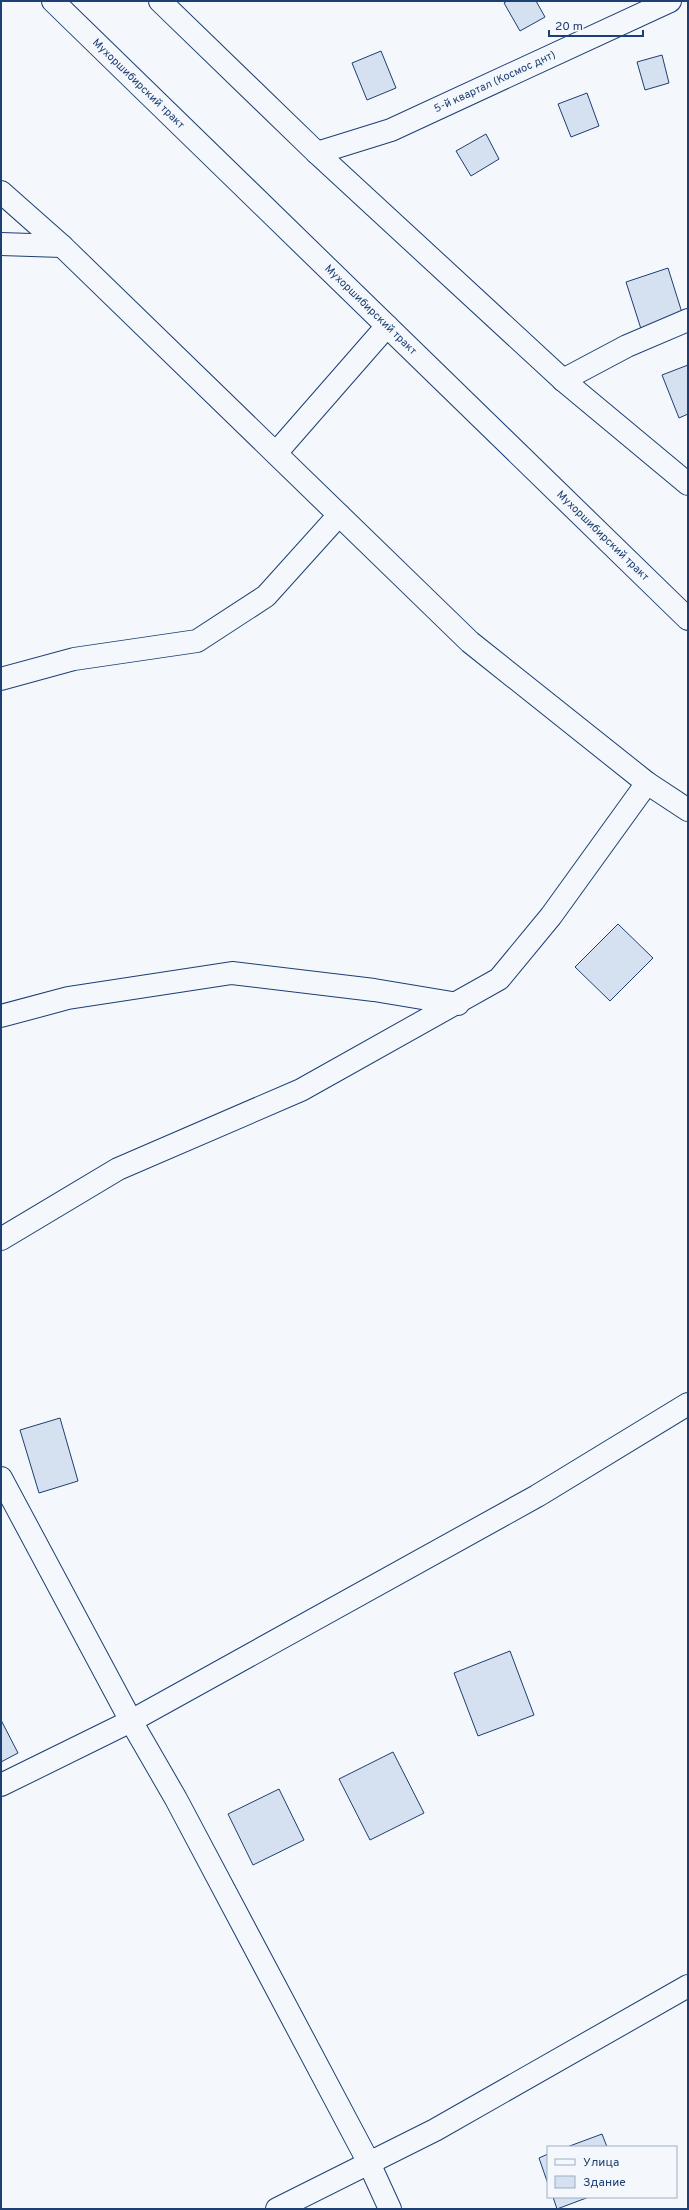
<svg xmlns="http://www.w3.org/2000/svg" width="689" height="2210" font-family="Overpass,sans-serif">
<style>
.building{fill:#d5e0f0;stroke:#1d3f73}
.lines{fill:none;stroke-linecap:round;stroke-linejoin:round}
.minor-casing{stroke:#1d3f73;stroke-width:24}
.major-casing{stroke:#1d3f73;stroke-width:24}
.minor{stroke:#f4f7fb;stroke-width:22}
.major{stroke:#f4f7fb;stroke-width:22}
.labels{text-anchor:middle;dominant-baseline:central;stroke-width:3;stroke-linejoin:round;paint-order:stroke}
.street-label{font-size:11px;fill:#1d3f73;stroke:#f4f7fb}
</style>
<rect width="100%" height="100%" fill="#f4f7fb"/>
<g class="building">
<path d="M507 1H536L545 17 520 31 504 3Z"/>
<path d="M381 51 396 88 367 100 352 63Z"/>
<path d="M662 55 669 83 645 90 637 62Z"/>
<path d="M587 93 599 126 571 137 558 104Z"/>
<path d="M486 134 499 159 471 176 456 151Z"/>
<path d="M668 268 684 319 642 332 626 282Z"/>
<path d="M688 365V414L679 418 662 375Z"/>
<path d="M618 924 653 958 610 1001 575 967Z"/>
<path d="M60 1418 78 1481 39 1493 20 1430Z"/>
<path d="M510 1651 534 1715 478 1736 454 1673Z"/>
<path d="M1 1720 18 1753 1 1762Z"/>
<path d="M393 1752 424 1813 370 1840 339 1779Z"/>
<path d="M279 1789 304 1840 253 1865 228 1814Z"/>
<path d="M602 2134 607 2147H567Z"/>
<path d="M548 2154V2184L539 2158Z"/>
<path d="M553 2197H589L557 2209Z"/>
</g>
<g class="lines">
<g class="minor-casing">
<g id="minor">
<path d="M160 1 317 153 563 380 688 484"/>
<path id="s1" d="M317 153 391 130 670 1"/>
<path d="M1 192 62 246 470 642 647 783 688 810"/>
<path d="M1 244 62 246"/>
<path d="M563 380 627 346 688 320"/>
<path d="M276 453 387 326"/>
<path d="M1 679 74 659 197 641 266 596 339 515"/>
<path d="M1 1016 68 998 232 973 374 990 458 1004"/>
<path d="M1 1239 118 1169 301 1090 499 979 551 916 647 783"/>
<path d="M1 1478 131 1721 176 1799 369 2163 390 2209"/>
<path d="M1 1785 131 1721 537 1496 688 1404"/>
<path d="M277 2209 435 2130 688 1986"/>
</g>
</g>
<g class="major-casing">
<g id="major">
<path id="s2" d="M53 1 688 619"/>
</g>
</g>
<use href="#minor" class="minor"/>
<use href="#major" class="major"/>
</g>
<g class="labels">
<g class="street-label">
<text stroke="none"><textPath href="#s1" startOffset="192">5-й квартал (Космос днт)</textPath></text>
<text stroke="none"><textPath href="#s2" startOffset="119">Мухоршибирский тракт</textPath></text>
<text stroke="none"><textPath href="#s2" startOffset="443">Мухоршибирский тракт</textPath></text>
<text stroke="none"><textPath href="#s2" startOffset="767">Мухоршибирский тракт</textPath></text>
</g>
</g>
<rect width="689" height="2210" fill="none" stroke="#1d3f73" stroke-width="4"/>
<rect x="547" y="2146" width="130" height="52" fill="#f4f7fb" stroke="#9eadc5"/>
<rect x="555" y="2159" width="20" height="6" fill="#f4f7fb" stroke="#9eadc5"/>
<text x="583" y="2166" font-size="12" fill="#1d3f73">Улица</text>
<rect x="555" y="2176" width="20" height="12" fill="#d5e0f0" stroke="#9eadc5"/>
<text x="583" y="2186" font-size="12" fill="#1d3f73">Здание</text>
<path d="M549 30v6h94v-6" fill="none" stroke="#1d3f73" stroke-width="2"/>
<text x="555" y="30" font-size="12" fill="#1d3f73" stroke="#f4f7fb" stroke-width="3" paint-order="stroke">20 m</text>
</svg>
